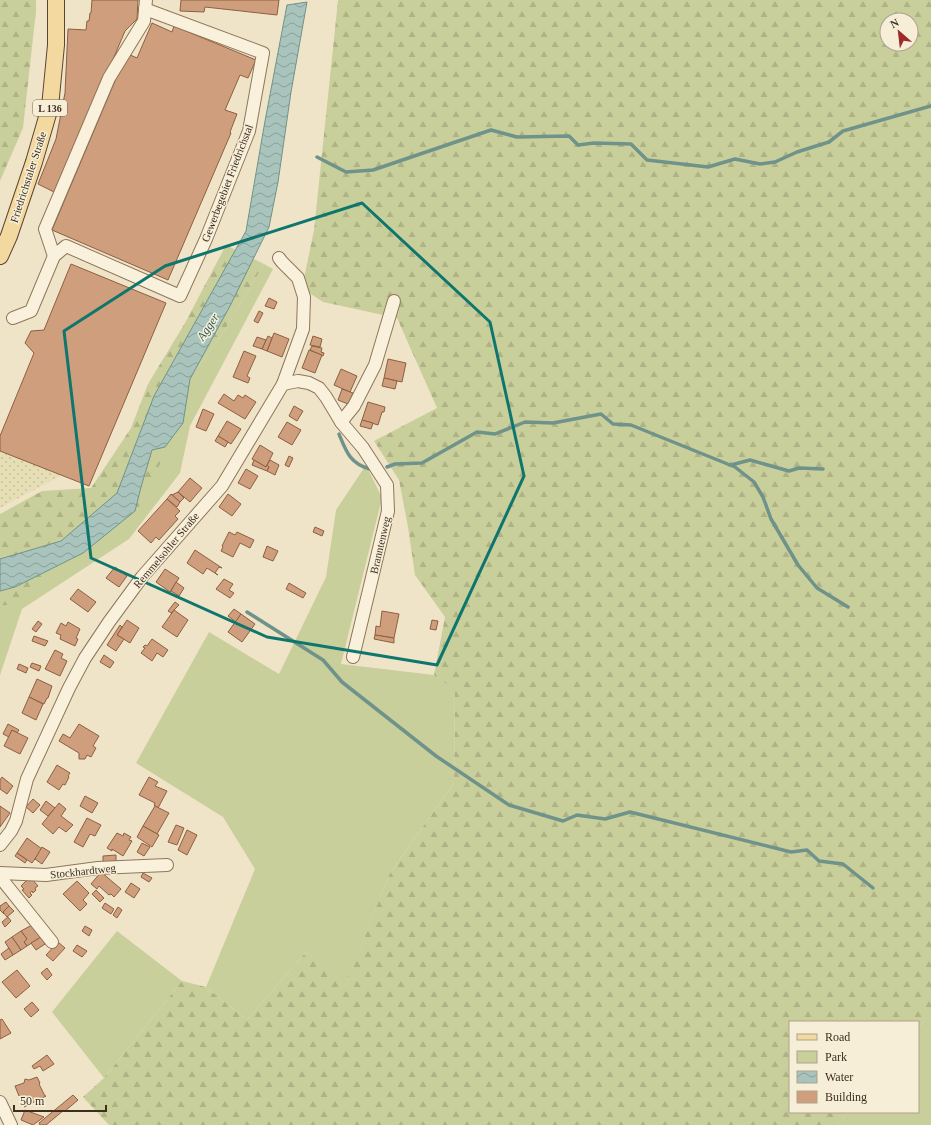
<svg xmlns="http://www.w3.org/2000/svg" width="931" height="1125" font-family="'Times New Roman',serif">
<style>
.farmland{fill:url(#farmland-dots)}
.green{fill:#c9cf9b}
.forest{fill:url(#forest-firs);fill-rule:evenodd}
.water{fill:url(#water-waves);stroke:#6f938a}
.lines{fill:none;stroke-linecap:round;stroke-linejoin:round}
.stream{stroke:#6f938a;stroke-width:3.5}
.building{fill:#cf9f7d;stroke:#8d5f41}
.minor-casing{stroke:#8d765c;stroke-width:14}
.major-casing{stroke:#5b4430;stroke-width:18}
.minor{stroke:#faf1dc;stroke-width:12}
.major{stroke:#f3d9a0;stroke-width:16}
.marked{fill:none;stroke:#0f766e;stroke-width:3;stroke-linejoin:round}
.labels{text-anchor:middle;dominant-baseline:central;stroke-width:3;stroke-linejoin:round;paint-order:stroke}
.shield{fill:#f7eed8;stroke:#756857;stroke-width:1}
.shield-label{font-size:10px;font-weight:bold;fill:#3d2e20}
.street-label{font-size:11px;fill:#3d2e20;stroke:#f7eed8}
.water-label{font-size:12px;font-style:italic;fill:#2f5d5a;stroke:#f7eed8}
</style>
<defs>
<pattern id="farmland-dots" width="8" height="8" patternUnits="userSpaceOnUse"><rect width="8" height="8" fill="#e6deb5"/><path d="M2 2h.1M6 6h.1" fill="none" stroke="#c6bf9b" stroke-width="1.8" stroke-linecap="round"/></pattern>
<pattern id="forest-firs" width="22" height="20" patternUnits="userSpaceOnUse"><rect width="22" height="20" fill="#c9cf9b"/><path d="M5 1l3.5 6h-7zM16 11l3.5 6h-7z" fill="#aeb285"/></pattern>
<pattern id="water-waves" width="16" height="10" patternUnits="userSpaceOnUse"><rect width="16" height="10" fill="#a9c4bc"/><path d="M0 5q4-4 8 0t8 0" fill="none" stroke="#8ba098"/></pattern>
</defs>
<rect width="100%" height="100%" fill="#f0e4c8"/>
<path class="farmland" d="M0 451 62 475 0 508Z"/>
<g class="green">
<path d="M264 264 273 269 190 426 180 473 129 539 22 609 0 675V606L8 605 188 380 221 336Z"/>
<path d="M366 465 382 498 341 664 434 675 455 689 454 783 390 873 347 981 306 952 247 1020 206 987 255 869 223 817 136 763 209 632 279 674 326 577 336 510Z"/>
<path d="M117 931 182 981 104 1078 52 1012Z"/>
<path d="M927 1018 931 1020V1125H837L849 1112H918V1028Z"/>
</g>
<g class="forest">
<path d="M0 0H36V11L23 128 0 181Z"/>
<path d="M338 0H931V1020L927 1018 918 1028V1022H790V1112H849L837 1125H109L83 1097 104 1078 182 981 206 987 247 1020 306 952 347 980 390 873 454 783 455 690 434 675 445 617 415 575 408 527 399 480 374 441 437 408 397 318 323 302 302 288 314 230ZM887 20H911V44H887Z"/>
<path d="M226 245 264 264 221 336 188 380 178 427 137 511 8 605 0 606V514L42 491 91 488 131 428 148 384 185 323Z"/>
</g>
<path class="water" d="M307 2 291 92 278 182 269 227 230 306 190 379 183 423 165 447 152 450 141 487 135 511 83 553 15 587 0 591V559L61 541 117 493 154 396 246 231 265 121 287 5Z"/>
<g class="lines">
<g class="stream">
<path d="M317 157 346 172 373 170 491 130 517 137 569 136 578 145 594 143 631 144 647 160 708 167 735 159 760 164 775 162 797 152 829 142 843 131 931 106"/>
<path d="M339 434C346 451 350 464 370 469"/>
<path d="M731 465 750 460 789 471 799 468 823 469"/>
<path d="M387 467 395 464 422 463 477 432 495 434 525 422 553 423 601 414 613 424 631 425 735 467 754 482 763 497 771 519 798 565 817 588 848 607"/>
<path d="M247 612 323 660 342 682 436 756 509 805 563 821 577 815 605 819 630 812 791 852 807 850 819 861 843 864 873 888"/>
</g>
</g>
<g class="building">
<path d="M92 0H138L137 19 125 31 57 192H54L38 184 56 139 65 93 68 29 86 30 87 21H89L90 13H91Z"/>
<path d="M181 0H279L277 15 205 7 204 12 180 11Z"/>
<path d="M152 23 172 32 174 26 256 60 248 78 240 75 225 110 237 114 230 132 231 133 168 280 52 230 125 57 128 54 137 58Z"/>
<path d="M71 264 166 303 89 486 0 451V436L34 353 25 343 31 331 44 330Z"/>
<path d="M269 298 277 302 274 309 265 306Z"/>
<path d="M259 311 263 313 258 323 254 321Z"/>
<path d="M274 333 289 339 282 357 267 351Z"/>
<path d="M268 336 272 338 267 351 262 349Z"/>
<path d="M313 336 322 339 320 347 310 345Z"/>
<path d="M257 337 266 340 262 349 253 346Z"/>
<path d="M312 346 322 348 321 352 324 353 323 356 310 350Z"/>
<path d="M309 350 322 355 315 373 302 368Z"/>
<path d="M244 351 256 356 247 376 250 378 248 383 233 377Z"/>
<path d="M388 359 406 363 402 382 384 378Z"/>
<path d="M341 369 357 376 350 392 334 385Z"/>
<path d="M384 378 397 381 395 389 382 386Z"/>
<path d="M342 389 353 393 348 404 338 400Z"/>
<path d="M224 394 234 401 238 395 243 398 245 395 256 402 245 419 218 403Z"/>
<path d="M368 402 385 407 384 412H382L378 425 362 420Z"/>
<path d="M294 406 303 411 297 421 289 416Z"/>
<path d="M203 409 214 414 206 431 196 427Z"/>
<path d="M362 420 373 423 371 429 360 426Z"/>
<path d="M227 421 241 429 231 444 218 436Z"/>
<path d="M287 422 301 430 292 445 278 437Z"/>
<path d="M218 436 228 442 225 447 215 441Z"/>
<path d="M260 445 273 453 266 467 252 459Z"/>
<path d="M289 456 293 458 289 467 285 465Z"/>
<path d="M254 460 266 467 267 465 269 467 267 471 252 465Z"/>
<path d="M270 460 279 465 275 475 267 471 269 467 267 465Z"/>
<path d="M246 469 258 476 250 489 238 483Z"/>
<path d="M190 478 202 488 190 502 178 492Z"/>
<path d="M178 492 184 498 180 502 172 495Z"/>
<path d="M171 494 180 502 177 507 167 499Z"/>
<path d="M228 494 241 504 232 516 219 507Z"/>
<path d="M167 499 180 511 175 516 178 519 159 540 156 537 151 543 138 531Z"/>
<path d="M315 527 324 531 322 536 313 532Z"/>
<path d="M229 532 235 535 237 532 254 540 250 548 240 543 233 557 221 551 223 547 222 546Z"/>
<path d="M267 546 278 551 273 561 263 557Z"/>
<path d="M195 550 222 568 219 567 215 573 218 575 207 568 203 574 187 563Z"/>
<path d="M115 567 127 576 119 587 106 578Z"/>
<path d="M165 569 179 578 170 592 156 582Z"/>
<path d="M224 579 233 584 229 590 234 593 230 598 216 589Z"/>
<path d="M176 582 184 588 179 596 171 591Z"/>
<path d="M289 583 306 593 303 598 286 589Z"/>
<path d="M78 589 96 602 88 612 70 599Z"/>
<path d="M175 602 179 605 171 613 168 611Z"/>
<path d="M234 609 241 614 236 622 228 616Z"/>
<path d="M174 610 188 620 177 637 162 627Z"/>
<path d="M382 611 399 614 394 638 375 635 376 626 380 627Z"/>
<path d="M241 614 255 624 242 642 228 632Z"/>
<path d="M127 620 139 628 130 643 117 635Z"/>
<path d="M432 620 438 621 436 630 430 629Z"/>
<path d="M38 621 42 624 36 632 32 629Z"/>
<path d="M68 622 80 629 76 638 78 639 75 646 60 639 61 635 56 633 61 623 66 626Z"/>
<path d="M120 625 122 627 117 635 124 639 116 651 107 645Z"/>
<path d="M375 635 394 638V643L374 639Z"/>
<path d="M34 636 48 641 45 646 32 641Z"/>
<path d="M152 639 168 650 163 657 157 653 152 661 141 653 145 648 143 647 145 645 147 646Z"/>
<path d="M55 650 63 654 61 658 67 661 60 676 45 669Z"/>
<path d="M104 655 114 662 110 668 100 662Z"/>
<path d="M32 663 41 666 39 671 30 667Z"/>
<path d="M19 664 28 668 26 673 17 669Z"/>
<path d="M37 679 52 686 48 698H47L44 704 29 697Z"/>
<path d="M29 697 43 704 36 720 22 713Z"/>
<path d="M8 724 19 730 17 733 12 730 9 737 3 734Z"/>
<path d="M79 724 99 736 93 746 96 748 91 757 87 755 85 759H79V753L59 741 63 734 70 738Z"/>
<path d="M12 730 28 738 20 754 4 746Z"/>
<path d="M57 765 70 773 68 776 69 777 65 785 63 784 59 790 47 782Z"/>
<path d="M2 777 13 786 7 794 0 789V780Z"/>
<path d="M149 777 158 782 155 786 167 791 158 808 154 805 155 803 139 795Z"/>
<path d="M85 796 98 803 92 813 80 806Z"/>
<path d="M33 799 40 805 33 813 26 807Z"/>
<path d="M46 801 55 808 48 816 40 810Z"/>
<path d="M59 803 66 809 61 816 73 825 66 832 59 827 53 834 42 824Z"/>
<path d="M0 806 10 813 0 827Z"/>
<path d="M155 806 169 813 157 834 143 826Z"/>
<path d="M87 818 101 825 95 836 90 834 83 847 74 842Z"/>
<path d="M176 825 184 828 177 845 168 842Z"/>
<path d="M143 826 159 835 152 847 137 837Z"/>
<path d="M187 830 197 835 187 855 178 850Z"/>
<path d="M117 833 123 836 124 833 131 837 129 840 132 841 123 856 112 849V851L107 848Z"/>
<path d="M27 838 42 849 32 863 17 853Z"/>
<path d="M142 843 150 847 144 856 137 852Z"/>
<path d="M42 847 50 852 42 864 35 859Z"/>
<path d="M17 853 27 860 25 863 15 856Z"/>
<path d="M116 855V862L103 863V856Z"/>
<path d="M101 872 121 889 114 897 111 894 109 895 99 886 97 889 91 884Z"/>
<path d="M143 873 152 878 149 882 141 877Z"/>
<path d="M30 877 38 886 35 888 36 890 33 893 32 891 30 893 32 895 29 898 22 890 24 889 21 886Z"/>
<path d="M77 881 89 893 83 900 87 904 80 911 63 894Z"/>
<path d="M131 883 140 889 134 898 125 892Z"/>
<path d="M96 890 104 898 100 902 92 894Z"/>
<path d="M6 902 9 906 3 912 4 914 0 910V906Z"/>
<path d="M105 903 114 909 111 914 102 908Z"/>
<path d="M9 906 14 911 7 917 3 912Z"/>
<path d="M118 907 122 910 117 918 113 915Z"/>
<path d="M8 917 11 921 5 927 2 922Z"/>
<path d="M32 925 41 937 27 946 24 942 27 939 21 931Z"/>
<path d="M85 926 92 930 89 936 82 931Z"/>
<path d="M21 931 27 939 24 942 27 946 21 950 12 937Z"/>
<path d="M12 937 21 950 13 955 5 942Z"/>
<path d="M41 937 45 944 36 950 31 943Z"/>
<path d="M58 942 65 948 53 961 46 955Z"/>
<path d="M77 945 87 951 82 957 73 951Z"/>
<path d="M9 948 13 955 5 960 1 954Z"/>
<path d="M47 968 52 975 47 980 41 973Z"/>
<path d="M17 970 30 986 16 998 2 982Z"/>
<path d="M32 1002 39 1010 31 1017 24 1009Z"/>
<path d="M2 1019 11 1033 0 1039V1020Z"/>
<path d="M47 1055 54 1064 43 1071 40 1066 34 1069 32 1066Z"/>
<path d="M37 1077 40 1083 39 1084 45 1096H46L24 1107 25 1106 20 1095 19 1096 15 1086 24 1083 25 1079 29 1080Z"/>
<path d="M73 1095 78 1100 65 1111 64 1110 46 1125H40L39 1123Z"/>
<path d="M25 1110 44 1117 33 1125 21 1120Z"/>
</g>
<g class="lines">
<g class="minor-casing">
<g id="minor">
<path d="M54 256 45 229 109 78 144 21 146 0"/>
<path d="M13 318 31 311 54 256 66 246 180 296 206 239 249 131 263 53 145 9"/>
<path d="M283 384 298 381 309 383 319 388 326 397 341 422 363 448 387 485 388 511 353 657"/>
<path d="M341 422 354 406 375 365 394 301"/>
<path d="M0 845 11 831 16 821 27 779 69 688 85 658 109 622 142 577 222 486 283 384 303 329 304 297 298 278 282 262 279 258"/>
<path d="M0 873 46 875 98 868 167 865"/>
<path d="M0 877 52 942"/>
<path d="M0 1102 11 1125"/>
</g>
</g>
<g class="major-casing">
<path id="major" d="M0 256 9 236 34 162 50 107 56 45V0"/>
</g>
<use href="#minor" class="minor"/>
<use href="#major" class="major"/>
</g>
<path class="marked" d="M362 203 490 322 524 476 437 665 267 637 91 558 64 331 165 266Z"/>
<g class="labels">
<rect class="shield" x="33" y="100" width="34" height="16" rx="3"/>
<g class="shield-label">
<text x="50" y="108">L 136</text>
</g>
<g class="street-label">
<text transform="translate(28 177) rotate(-72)">Friedrichstaler Straße</text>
<text transform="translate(227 183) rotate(-69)">Gewerbegebiet Friedrichstal</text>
<text transform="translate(380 545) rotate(-77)">Branntenweg</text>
<text transform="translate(166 550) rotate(-50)">Remmelsohler Straße</text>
<text transform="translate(83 871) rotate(-6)">Stockhardtweg</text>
</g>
<g class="water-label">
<text transform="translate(208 327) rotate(-57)">Agger</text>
</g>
</g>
<rect x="789" y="1021" width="130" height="92" fill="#f7eed8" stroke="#ada18e"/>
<rect x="797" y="1034" width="20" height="6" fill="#f3d9a0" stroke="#ada18e"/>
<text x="825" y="1041" font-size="12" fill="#3d2e20">Road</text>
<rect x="797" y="1051" width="20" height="12" fill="#c9cf9b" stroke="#ada18e"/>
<text x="825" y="1061" font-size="12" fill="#3d2e20">Park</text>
<rect x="797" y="1071" width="20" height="12" fill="url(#water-waves)" stroke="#ada18e"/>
<text x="825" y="1081" font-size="12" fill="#3d2e20">Water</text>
<rect x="797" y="1091" width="20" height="12" fill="#cf9f7d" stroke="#ada18e"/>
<text x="825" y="1101" font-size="12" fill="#3d2e20">Building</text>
<g transform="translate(899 32) rotate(332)"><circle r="19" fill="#f7eed8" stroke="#ada18e"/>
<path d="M0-3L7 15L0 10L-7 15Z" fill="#9e2a2b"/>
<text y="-6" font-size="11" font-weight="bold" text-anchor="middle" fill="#3d2e20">N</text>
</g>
<path d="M14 1105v6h92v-6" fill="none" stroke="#3d2e20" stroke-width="2"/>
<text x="20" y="1105" font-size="12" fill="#3d2e20" stroke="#f7eed8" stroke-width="3" paint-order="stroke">50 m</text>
</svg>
